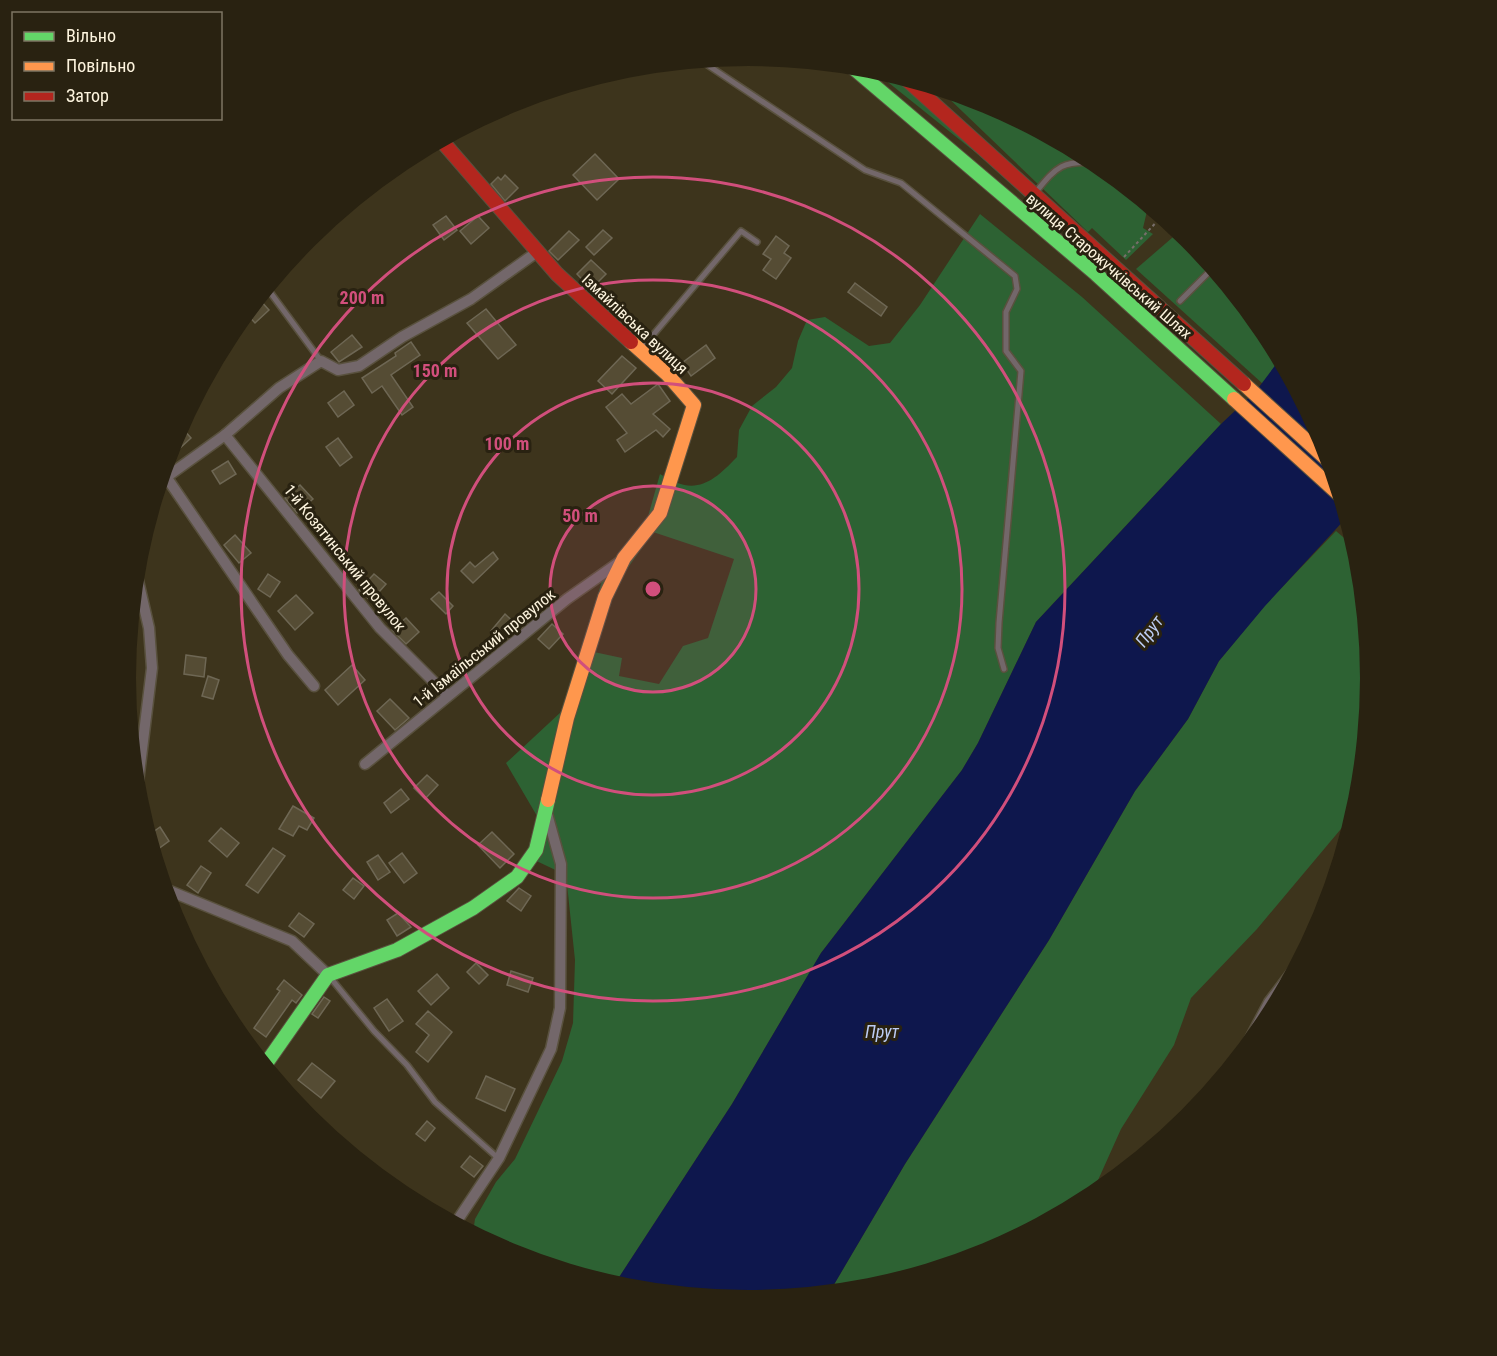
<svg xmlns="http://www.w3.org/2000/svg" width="1497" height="1356" font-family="'Roboto Condensed',sans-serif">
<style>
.green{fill:#2d6233;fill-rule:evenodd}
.water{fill:#0e174d}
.building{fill:#554c34;stroke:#6e6754;stroke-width:1.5}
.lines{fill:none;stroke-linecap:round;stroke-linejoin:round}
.lane-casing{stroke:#59513e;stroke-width:8}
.street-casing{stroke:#59513e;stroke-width:13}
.fast-casing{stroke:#59513e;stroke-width:16}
.slow-casing{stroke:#59513e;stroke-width:16}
.jam-casing{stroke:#59513e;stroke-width:16}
.path{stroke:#786f6b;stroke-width:2;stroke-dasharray:3 3;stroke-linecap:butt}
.lane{stroke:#73676a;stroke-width:5}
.street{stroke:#73676a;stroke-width:10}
.fast{stroke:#63d668;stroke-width:14}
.slow{stroke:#ff974d;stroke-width:14}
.jam{stroke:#b3261e;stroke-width:14}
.ring{fill:none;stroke:#d14f7c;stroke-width:3}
.labels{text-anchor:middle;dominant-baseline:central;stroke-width:6;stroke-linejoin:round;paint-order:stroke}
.street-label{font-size:16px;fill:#fdf4de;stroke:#292211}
.water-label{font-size:18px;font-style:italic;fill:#bcccf3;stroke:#292211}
.centre{fill:#d14f7c;stroke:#292211;stroke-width:3}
.ring-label{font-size:18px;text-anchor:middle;font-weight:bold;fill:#d14f7c;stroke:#292211;stroke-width:6;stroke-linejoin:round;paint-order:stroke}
</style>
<rect width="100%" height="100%" fill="#3d341c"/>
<g class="green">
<path d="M869 67 920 83 1026 193 889 83Z"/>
<path d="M939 89 987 103 1095 161 1152 208 1147 211 1143 228 1153 234 1126 260 1092 228 1088 232Z"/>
<path d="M980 214 1082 297 1221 424 1036 622 978 743 962 770 821 953 732 1104 614 1285 510 1253 473 1233 475 1219 496 1182 515 1159 562 1061 573 1023 575 960 566 875 526 856 537 816 506 763 562 711 606 568 647 520 660 474C695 497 712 483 737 457L739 430 752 406 776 387 792 368 798 341 807 320 825 317 869 346 890 343 920 305ZM653 532 734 559 708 638 683 646 659 684 619 676 622 658 594 652 613 589Z"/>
<path d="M1180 231 1266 332 1280 359 1263 384 1136 269Z"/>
<path d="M1336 531 1356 548 1359 557 1371 678 1356 811 1257 929 1191 998 1174 1045 1121 1129 1090 1198 986 1253 870 1289 829 1293 905 1164 1049 940 1135 791 1188 719 1219 661 1265 605Z"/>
</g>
<path class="water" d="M1280 359 1324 440 1347 517 1265 606 1219 661 1188 719 1135 791 1049 940 905 1164 829 1293 748 1300 627 1288 614 1285 732 1104 821 953 962 770 978 743 1036 622 1221 424 1256 391Z"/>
<g class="building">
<path d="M595 154 619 179 597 200 573 175Z"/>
<path d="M505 175 518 188 505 201 491 184 498 177 501 180Z"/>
<path d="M446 216 457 230 444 240 433 225Z"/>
<path d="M478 216 489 228 471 244 460 231Z"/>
<path d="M603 230 612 238 594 255 586 247Z"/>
<path d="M569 231 579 240 558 260 549 251Z"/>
<path d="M776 236 789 246 784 253 791 258 776 279 763 270 771 259 763 254Z"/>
<path d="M591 260 606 274 591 289 577 274Z"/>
<path d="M855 283 887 307 881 316 848 292Z"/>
<path d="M259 299 269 310 255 323 246 313Z"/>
<path d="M486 309 516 345 498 359 467 323Z"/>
<path d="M352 335 362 347 339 362 331 352Z"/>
<path d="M411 342 420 355 391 375 413 407 402 415 382 386 372 393 362 378 396 356 395 353Z"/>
<path d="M706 345 715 358 691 376 682 363Z"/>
<path d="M622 356 636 368 612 394 598 381Z"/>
<path d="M658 384 670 401 653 414 670 429 663 437 656 430 625 452 617 440 627 433 606 407 622 394 631 404Z"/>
<path d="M344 391 354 405 338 417 328 403Z"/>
<path d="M183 429 191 438 168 459 174 439Z"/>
<path d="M338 438 352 457 340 466 326 447Z"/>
<path d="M228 461 236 474 220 484 212 471Z"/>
<path d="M300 485 313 499 297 513 285 498Z"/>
<path d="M235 535 251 553 239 563 224 545Z"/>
<path d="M493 552 498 559 473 583 461 571 470 562 475 567Z"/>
<path d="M268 574 280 582 270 597 258 589Z"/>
<path d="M374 574 386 584 371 601 359 590Z"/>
<path d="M439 592 453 606 446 614 431 599Z"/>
<path d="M296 595 313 613 295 630 278 611Z"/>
<path d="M505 614 520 628 503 641 491 631Z"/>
<path d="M406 618 419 632 406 644 392 630Z"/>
<path d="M552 624 563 634 549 649 538 639Z"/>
<path d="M186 655 206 658 204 677 184 674Z"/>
<path d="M352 665 365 680 338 705 325 690Z"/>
<path d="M208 676 219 680 213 699 202 696Z"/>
<path d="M390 699 409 718 395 730 377 711Z"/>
<path d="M427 775 438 785 425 799 414 788Z"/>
<path d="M401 789 409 799 391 813 384 803Z"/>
<path d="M293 806 314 818 307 830 299 826 293 836 279 829Z"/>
<path d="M160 827 169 841 154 852 149 835Z"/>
<path d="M221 828 239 843 227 857 209 841Z"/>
<path d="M492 832 514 854 500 868 478 845Z"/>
<path d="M273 848 285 856 258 893 246 885Z"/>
<path d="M402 853 417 873 404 883 389 863Z"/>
<path d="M378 855 390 872 378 880 367 862Z"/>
<path d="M201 866 211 873 198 893 187 885Z"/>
<path d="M353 878 364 886 354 899 343 890Z"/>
<path d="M519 888 531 896 521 911 507 901Z"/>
<path d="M299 913 314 924 304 937 289 926Z"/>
<path d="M398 913 411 927 397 936 387 920Z"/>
<path d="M476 963 488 975 479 984 467 972Z"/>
<path d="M511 971 533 978 528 992 507 985Z"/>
<path d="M437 974 449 988 431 1005 418 991Z"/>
<path d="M284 980 302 995 296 1003 292 1000 266 1037 254 1028 280 991 277 989Z"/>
<path d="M324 997 330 1001 318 1018 312 1014Z"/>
<path d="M387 999 403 1021 389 1031 374 1008Z"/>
<path d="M428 1011 452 1032 428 1062 416 1052 429 1035 416 1024Z"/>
<path d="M312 1063 335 1081 321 1098 298 1080Z"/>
<path d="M486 1076 515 1089 505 1111 476 1098Z"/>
<path d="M427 1121 435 1128 425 1141 416 1134Z"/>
<path d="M470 1156 483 1166 474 1177 461 1167Z"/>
</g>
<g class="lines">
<g class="lane-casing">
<g id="lane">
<path d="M700 60 865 170 901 183 1015 276 1017 289 1006 312V351L1021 371 999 623 998 648 1004 669"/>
<path d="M1036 192C1057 166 1063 160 1097 163"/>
<path d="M267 288 321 361"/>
<path d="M1180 301 1213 268"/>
<path d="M642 348 741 231 757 242"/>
<path d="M329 976 374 1031 407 1065 435 1102 498 1158"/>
<path d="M1235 1062 1267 1001 1305 951"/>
</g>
</g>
<g class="street-casing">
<g id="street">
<path d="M225 435 380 628 447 695"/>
<path d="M167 478 288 655 314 686"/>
<path d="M161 481 225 435 279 388 321 361 338 370 359 366 402 337 471 299 537 252"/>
<path d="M136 572 149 628 152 668 137 790"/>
<path d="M365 764 567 599 621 561"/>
<path d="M165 889 292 941 328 975"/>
<path d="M455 1224 499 1158 551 1049 560 1008 561 864 546 810"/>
</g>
</g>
<g class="fast-casing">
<g id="fast">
<path d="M851 66 1096 274 1234 399"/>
<path d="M265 1065 328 975 397 950 473 908 517 877 536 850 548 800"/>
</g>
</g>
<g class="slow-casing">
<g id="slow">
<path d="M1244 384 1331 463"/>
<path d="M1234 399 1341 496"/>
<path d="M548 800 567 718 605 597 624 558 660 513 694 405 667 374 631 342"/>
</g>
</g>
<g class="jam-casing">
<g id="jam">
<path d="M905 78 1244 384"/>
<path d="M441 140 557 274 631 342"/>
</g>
</g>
<path class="path" d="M1124 257 1162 216"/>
<use href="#lane" class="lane"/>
<use href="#street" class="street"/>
<use href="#fast" class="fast"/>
<use href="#slow" class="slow"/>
<use href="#jam" class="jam"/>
</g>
<circle cx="653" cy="589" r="103" fill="#d14f7c" fill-opacity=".12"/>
<g class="ring">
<circle cx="653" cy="589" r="103"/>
<circle cx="653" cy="589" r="206"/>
<circle cx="653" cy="589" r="309"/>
<circle cx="653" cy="589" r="412"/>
</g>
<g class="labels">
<g class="street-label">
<text transform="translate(1109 266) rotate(41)">вулиця Старожучківський Шлях</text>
<text transform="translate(635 324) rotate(43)">Ізмайлівська вулиця</text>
<text transform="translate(345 558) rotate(51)">1-й Козятинський провулок</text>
<text transform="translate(484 648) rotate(-39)">1-й Ізмаїльський провулок</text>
</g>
<g class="water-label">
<text transform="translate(1149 631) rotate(-54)">Прут</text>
<text x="882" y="1031">Прут</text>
</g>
</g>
<path d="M0 0H1497V1356H0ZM136 678a612 612 0 1 1 1224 0a612 612 0 1 1-1224 0Z" fill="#292211" fill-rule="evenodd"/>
<circle cx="653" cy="589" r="9" class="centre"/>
<g class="ring-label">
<text x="362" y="304">200 m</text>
<text x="435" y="377">150 m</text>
<text x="507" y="450">100 m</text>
<text x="580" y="522">50 m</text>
</g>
<rect x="12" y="12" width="210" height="108" fill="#292211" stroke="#7e7663" stroke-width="1.5"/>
<rect x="24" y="32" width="30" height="9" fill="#63d668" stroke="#7e7663" stroke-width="1.5"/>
<text x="66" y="42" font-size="18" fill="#fdf4de">Вільно</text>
<rect x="24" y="62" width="30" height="9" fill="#ff974d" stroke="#7e7663" stroke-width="1.5"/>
<text x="66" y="72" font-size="18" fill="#fdf4de">Повільно</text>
<rect x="24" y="92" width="30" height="9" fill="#b3261e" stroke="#7e7663" stroke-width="1.5"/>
<text x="66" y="102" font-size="18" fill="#fdf4de">Затор</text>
</svg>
